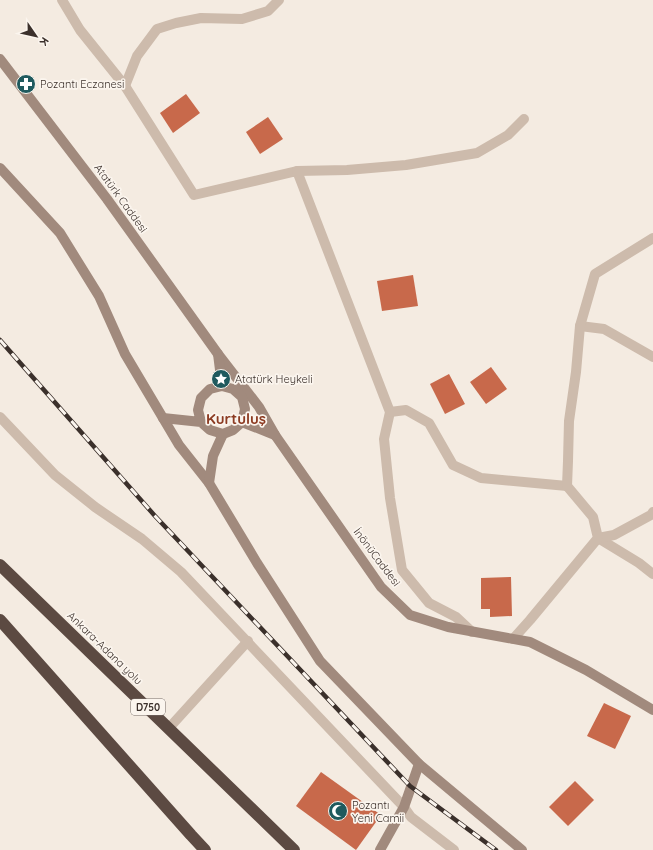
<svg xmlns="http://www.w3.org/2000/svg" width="653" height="850" font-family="Quicksand,sans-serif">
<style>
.building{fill:#c8694b}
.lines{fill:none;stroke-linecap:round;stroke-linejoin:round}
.lane{stroke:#cdbbac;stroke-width:10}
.street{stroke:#cdbbac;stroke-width:10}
.secondary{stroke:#a18a7d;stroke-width:10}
.highway{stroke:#5c4a42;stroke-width:12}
.rail-casing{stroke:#3b302b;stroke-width:4.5}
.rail{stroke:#fbf5ee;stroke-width:3;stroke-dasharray:9;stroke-linecap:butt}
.labels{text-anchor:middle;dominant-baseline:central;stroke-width:3.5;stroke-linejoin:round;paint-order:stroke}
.shield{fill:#fbf5ee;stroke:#756b66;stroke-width:1}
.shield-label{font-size:10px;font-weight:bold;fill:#3b302b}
.poi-label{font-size:11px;fill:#3b302b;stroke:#fbf5ee;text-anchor:start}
.street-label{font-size:11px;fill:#3b302b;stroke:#fbf5ee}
.district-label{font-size:15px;font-weight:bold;fill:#8c3b22;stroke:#fbf5ee}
</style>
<rect width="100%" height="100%" fill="#f4ebe1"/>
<g class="building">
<path d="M186 94 200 113 173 133 160 113Z"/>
<path d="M268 117 283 139 260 154 246 132Z"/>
<path d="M413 275 418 306 382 311 377 281Z"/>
<path d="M491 367 507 389 486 404 470 382Z"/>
<path d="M449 374 465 404 445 414 430 384Z"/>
<path d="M511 577 512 616 490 617V609H481V578Z"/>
<path d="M604 703 631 716 615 749 587 736Z"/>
<path d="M321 772 381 815 356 850 296 806Z"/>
<path d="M575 781 594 800 568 826 549 807Z"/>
</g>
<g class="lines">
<path class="lane" d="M169 728 248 641"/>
<g class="street">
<path d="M62 0 80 30 125 86 194 195 297 171 390 412 384 439 390 498 402 570 429 603 456 617 472 632"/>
<path d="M125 86 137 56 157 29 176 23 201 18 242 19 268 11 279 0"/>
<path d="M297 171 347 170 406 165 477 153 508 135 524 119"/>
<path d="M580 326 604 329 653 357"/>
<path d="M390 412 406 410 429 423 453 465 481 478 567 486"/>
<path d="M0 417 55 475 95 507 142 539 181 572 404 807 411 817 454 850"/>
<path d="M598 538 639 563 653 574"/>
<path d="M598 538 614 535 651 515 653 512"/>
<path d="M513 639 530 620 598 538 593 517 567 486 568 461 569 421 576 372 580 326 595 274 653 238"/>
</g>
<g class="secondary">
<path d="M0 59 107 199 218 354 259 407 275 435 381 587 410 615 448 627 530 642 586 670 653 710"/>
<path d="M0 168 60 233 99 296 125 354 179 445 209 483 257 563 320 661 419 764 522 850"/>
<path d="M218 354 222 386"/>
<path d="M163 418 201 422 210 430 223 434 233 430 242 422 245 409 242 397 233 389 222 386 210 389 201 398 198 410 201 422"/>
<path d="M242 422 275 435"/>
<path d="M209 483 213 456 223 434"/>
<path d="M380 850 404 807 419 764"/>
</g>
<g class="highway">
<path d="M0 565 294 850"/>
<path d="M0 620 191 835 205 850"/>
</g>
<g class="rail-casing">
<path id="rail" d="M0 340 155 516 410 786 496 850"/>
</g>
<use href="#rail" class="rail"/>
</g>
<defs>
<g id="pharmacy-disc" transform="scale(1)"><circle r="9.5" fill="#1f5a5e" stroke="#fbf5ee"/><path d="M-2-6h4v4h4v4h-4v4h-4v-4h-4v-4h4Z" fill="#fff"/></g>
<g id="sight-disc" transform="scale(1)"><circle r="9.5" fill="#1f5a5e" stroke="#fbf5ee"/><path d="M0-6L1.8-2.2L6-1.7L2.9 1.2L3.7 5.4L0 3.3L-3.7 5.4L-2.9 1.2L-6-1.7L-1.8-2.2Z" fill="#fff"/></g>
<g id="mosque-disc" transform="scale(1)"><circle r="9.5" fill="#1f5a5e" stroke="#fbf5ee"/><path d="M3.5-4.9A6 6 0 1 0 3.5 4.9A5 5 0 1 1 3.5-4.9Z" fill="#fff"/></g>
</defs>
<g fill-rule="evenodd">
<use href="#pharmacy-disc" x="26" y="84"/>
<use href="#sight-disc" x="221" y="379"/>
<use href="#mosque-disc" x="338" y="811"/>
</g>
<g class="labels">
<rect class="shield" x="131" y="699" width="34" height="16" rx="3"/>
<g class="shield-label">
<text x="148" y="707">D750</text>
</g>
<g class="poi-label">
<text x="40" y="84">Pozantı Eczanesi</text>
<text x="235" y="379">Atatürk Heykeli</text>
<text x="352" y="805">Pozantı<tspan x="352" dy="13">Yeni Camii</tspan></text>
</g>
<g class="street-label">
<text transform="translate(121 198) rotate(54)">Atatürk Caddesi</text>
<text transform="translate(377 557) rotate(53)">İnönüCaddesi</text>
<text transform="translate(105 648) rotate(44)">Ankara-Adana yolu</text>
</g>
<g class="district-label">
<text x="236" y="418">Kurtuluş</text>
</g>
</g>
<g transform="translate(36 36) rotate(124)" stroke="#fbf5ee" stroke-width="3" paint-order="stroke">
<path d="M0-3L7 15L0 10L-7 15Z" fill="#3b302b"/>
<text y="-6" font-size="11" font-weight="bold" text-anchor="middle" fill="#3b302b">K</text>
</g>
</svg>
